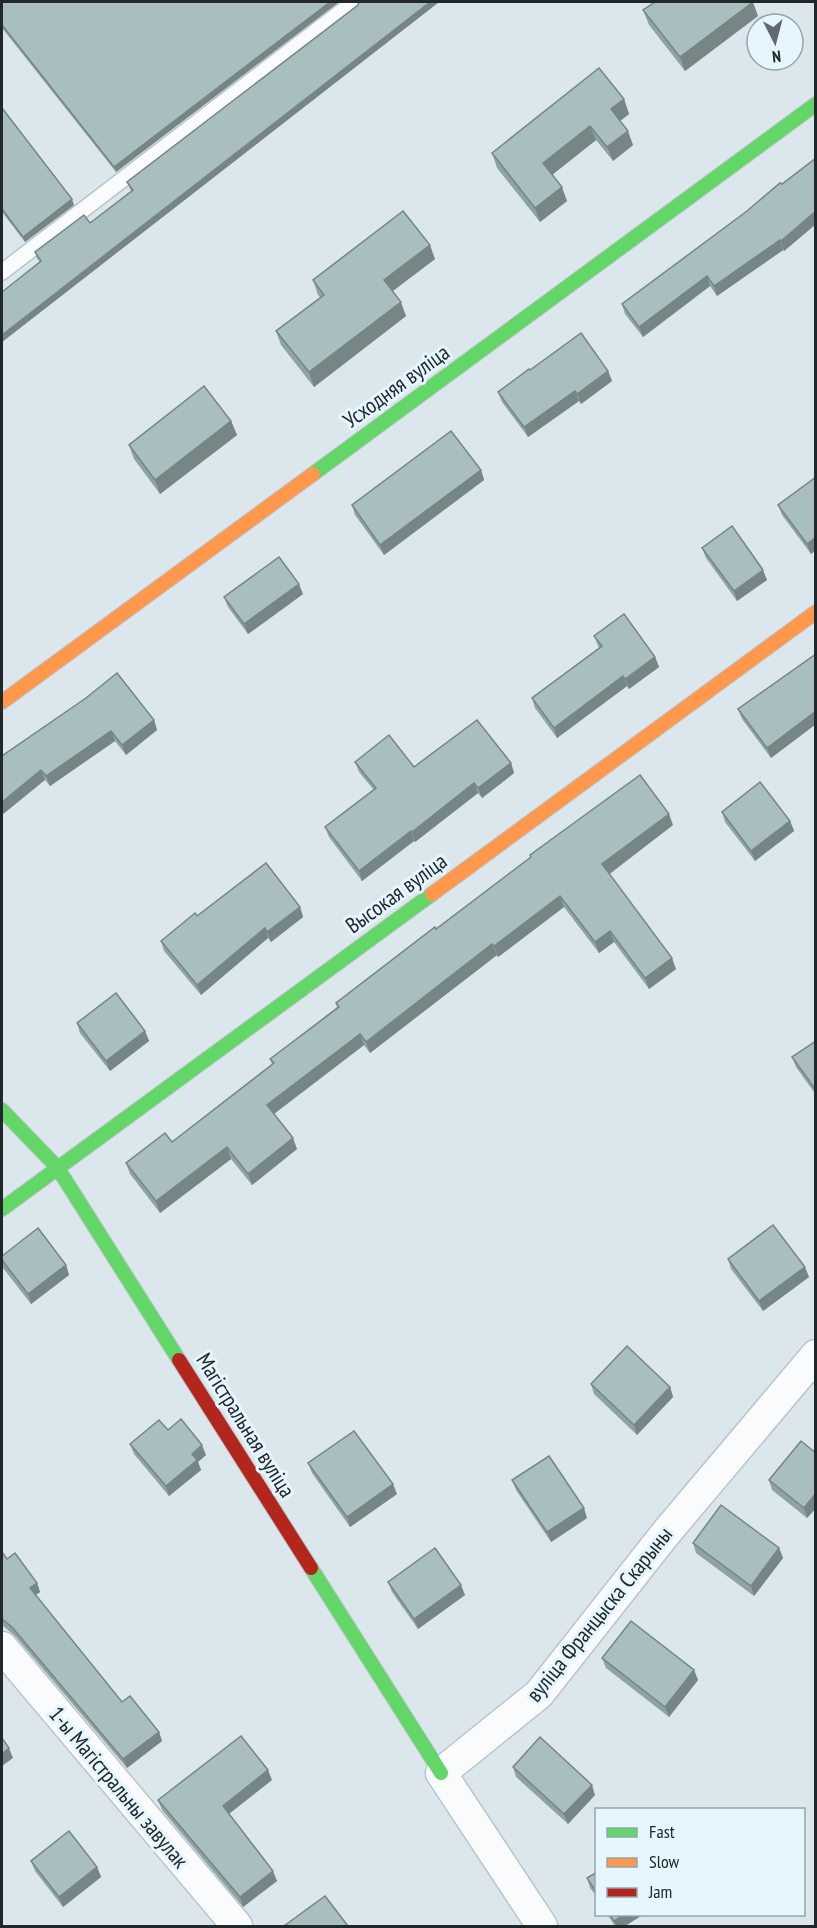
<svg xmlns="http://www.w3.org/2000/svg" width="817" height="1928" font-family="'PT Sans Narrow',sans-serif">
<style>
.lines{fill:none;stroke-linecap:round;stroke-linejoin:round}
.lane-casing{stroke:#bbc5c9;stroke-width:18}
.street-casing{stroke:#bbc5c9;stroke-width:33}
.fast-casing{stroke:#bbc5c9;stroke-width:16}
.slow-casing{stroke:#bbc5c9;stroke-width:16}
.jam-casing{stroke:#bbc5c9;stroke-width:16}
.lane{stroke:#fafbfc;stroke-width:15}
.street{stroke:#fafbfc;stroke-width:30}
.fast{stroke:#63d668;stroke-width:14}
.slow{stroke:#ff974d;stroke-width:14}
.jam{stroke:#b3261e;stroke-width:14}
.wall{fill:#90a3a4}
.shaded-wall{fill:#768586}
.building{fill:#a8bebf;stroke:#768586;stroke-width:1.5}
.labels{text-anchor:middle;dominant-baseline:central;stroke-width:6;stroke-linejoin:round;paint-order:stroke}
.street-label{font-size:22px;fill:#20282c;stroke:#e5f6fe}
</style>
<rect width="100%" height="100%" fill="#dbe7ec"/>
<g class="lines">
<g class="lane-casing">
<path id="lane" d="M2 272 354 2"/>
</g>
<g class="street-casing">
<g id="street">
<path d="M2 1647 237 1926"/>
<path d="M542 1926 441 1773 539 1694 666 1533 816 1355"/>
</g>
</g>
<g class="fast-casing">
<g id="fast">
<path d="M313 474 816 104"/>
<path d="M2 1110 57 1167 179 1360"/>
<path d="M2 1209 432 894"/>
<path d="M311 1568 441 1773"/>
</g>
</g>
<g class="slow-casing">
<g id="slow">
<path d="M2 702 313 474"/>
<path d="M432 894 816 612"/>
</g>
</g>
<g class="jam-casing">
<path id="jam" d="M179 1360 311 1568"/>
</g>
<use href="#lane" class="lane"/>
<use href="#street" class="street"/>
<use href="#fast" class="fast"/>
<use href="#slow" class="slow"/>
<use href="#jam" class="jam"/>
</g>
<g class="wall">
<path d="M2 2H339L116 172 2 28Z"/>
<path d="M439 2 2 342V292L40 262 37 258 35 252 90 223 131 191 129 187 127 182Z"/>
<path d="M643 10 758 16 685 71 649 25Z"/>
<path d="M624 99 629 114 620 121 633 145 613 161 596 140 552 175 567 201 540 222 497 168 492 153Z"/>
<path d="M2 108 74 205 25 242 2 212Z"/>
<path d="M816 158V224L784 251 783 250 717 296 710 286 643 337 625 314 622 304 747 211Z"/>
<path d="M435 259 392 291 406 316 314 387 281 345 276 331 320 297 318 295 313 280Z"/>
<path d="M530 370 608 371 612 381 581 404 579 401 528 437 502 402 498 392Z"/>
<path d="M231 421 237 435 160 494 134 459 129 445Z"/>
<path d="M481 470 484 480 384 555 355 515 352 505Z"/>
<path d="M816 477V550L811 554 782 515 778 505Z"/>
<path d="M702 548 767 580 737 601 706 558Z"/>
<path d="M303 594 248 634 228 607 224 597Z"/>
<path d="M594 636 655 657 659 667 629 689 627 686 557 738 535 708 532 698 599 648Z"/>
<path d="M816 654V724L771 758 742 719 738 709Z"/>
<path d="M154 720 157 730 126 755 115 741 50 786 45 780 2 756Z"/>
<path d="M355 762 414 767 511 763 514 773 482 798 478 793 415 842 414 841 362 881 329 837 325 827 374 790 359 772Z"/>
<path d="M722 812 790 821 794 831 755 861 725 822Z"/>
<path d="M673 825 609 873 676 969 649 989 614 942 599 953 564 907 498 957 497 955 370 1053 364 1045 274 1114 297 1149 252 1185 231 1159 160 1213 130 1174 126 1163 172 1142 272 1064 270 1059 337 1007 336 1003 531 858 530 855Z"/>
<path d="M300 907 303 917 271 942 268 938 201 995 164 951 161 941 197 916Z"/>
<path d="M77 1023 145 1031 149 1041 110 1071 80 1033Z"/>
<path d="M816 1041V1095L796 1067 792 1057Z"/>
<path d="M2 1256 66 1265 69 1275 31 1304 3 1268 2 1263Z"/>
<path d="M728 1259 809 1277 763 1311 731 1269Z"/>
<path d="M591 1384 670 1387 673 1397 637 1435 594 1394Z"/>
<path d="M168 1430 206 1455 198 1462 201 1470 169 1496 134 1454 130 1444Z"/>
<path d="M816 1453V1508L807 1518 772 1490 769 1480Z"/>
<path d="M308 1463 397 1494 350 1527 312 1473Z"/>
<path d="M512 1480 587 1518 551 1542 516 1490Z"/>
<path d="M693 1543 779 1548 783 1558 754 1596 696 1553Z"/>
<path d="M2 1552 7 1559 37 1583 40 1592 35 1595 122 1702 159 1732 162 1741 127 1768 15 1636 2 1625Z"/>
<path d="M388 1582 465 1595 418 1629 392 1592Z"/>
<path d="M602 1658 694 1670 698 1680 669 1717 606 1668Z"/>
<path d="M513 1767 595 1795 568 1824 516 1777Z"/>
<path d="M272 1780 229 1814 277 1881 243 1907 162 1810 158 1800Z"/>
<path d="M31 1861 97 1867 101 1877 63 1907 35 1871Z"/>
<path d="M597 1872V1897L590 1888 587 1878Z"/>
<path d="M607 1914H644L625 1926H615Z"/>
</g>
<g class="shaded-wall">
<path d="M330 2H339L116 172 114 167Z"/>
<path d="M430 2H439L2 342V335Z"/>
<path d="M753 2 758 16 685 71 680 57Z"/>
<path d="M624 99 629 114 616 124 611 109Z"/>
<path d="M590 126 596 140 548 178 543 163Z"/>
<path d="M628 131 633 145 613 161 607 147Z"/>
<path d="M562 187 567 201 540 222 535 208Z"/>
<path d="M72 199 74 205 25 242 23 237Z"/>
<path d="M816 211V224L784 251 781 241Z"/>
<path d="M780 240 783 250 717 296 714 286Z"/>
<path d="M430 245 435 259 389 294 384 280Z"/>
<path d="M707 276 710 286 643 337 639 327Z"/>
<path d="M401 302 406 316 314 387 309 372Z"/>
<path d="M608 371 612 381 581 404 577 394Z"/>
<path d="M575 391 579 401 528 437 524 427Z"/>
<path d="M231 421 237 435 160 494 155 480Z"/>
<path d="M481 470 484 480 384 555 380 545Z"/>
<path d="M816 537V550L811 554 807 544Z"/>
<path d="M763 570 767 580 737 601 734 591Z"/>
<path d="M299 584 303 594 248 634 244 624Z"/>
<path d="M655 657 659 667 629 689 625 679Z"/>
<path d="M623 676 627 686 557 738 554 728Z"/>
<path d="M816 711V724L771 758 767 748Z"/>
<path d="M154 720 157 730 126 755 122 745Z"/>
<path d="M111 731 115 741 50 786 46 776Z"/>
<path d="M511 763 514 773 482 798 478 788Z"/>
<path d="M41 770 45 780 2 815V802Z"/>
<path d="M474 783 478 793 415 842 412 832Z"/>
<path d="M669 814 673 825 607 876 602 864Z"/>
<path d="M790 821 794 831 755 861 751 851Z"/>
<path d="M411 831 414 841 362 881 359 871Z"/>
<path d="M560 896 564 907 498 957 494 946Z"/>
<path d="M300 907 303 917 271 942 267 932Z"/>
<path d="M265 928 268 938 201 995 197 985Z"/>
<path d="M610 931 614 942 599 953 595 942Z"/>
<path d="M492 944 497 955 370 1053 366 1042Z"/>
<path d="M672 958 676 969 649 989 645 978Z"/>
<path d="M145 1031 149 1041 110 1071 106 1061Z"/>
<path d="M360 1034 364 1045 271 1116 267 1105Z"/>
<path d="M293 1138 297 1149 252 1185 248 1174Z"/>
<path d="M227 1147 231 1159 160 1213 156 1201Z"/>
<path d="M66 1265 69 1275 31 1304 28 1294Z"/>
<path d="M805 1267 809 1277 763 1311 759 1301Z"/>
<path d="M670 1387 673 1397 637 1435 634 1425Z"/>
<path d="M202 1445 206 1455 198 1462 201 1470 169 1496 166 1486 192 1454Z"/>
<path d="M393 1484 397 1494 350 1527 347 1517Z"/>
<path d="M816 1493V1508L807 1518 804 1508Z"/>
<path d="M584 1508 587 1518 551 1542 547 1532Z"/>
<path d="M779 1548 783 1558 754 1596 751 1586Z"/>
<path d="M37 1583 40 1592 33 1597 30 1588Z"/>
<path d="M461 1585 465 1595 418 1629 414 1619Z"/>
<path d="M694 1670 698 1680 669 1717 665 1707Z"/>
<path d="M159 1732 162 1741 127 1768 123 1759Z"/>
<path d="M9 1748 13 1758 2 1766V1754Z"/>
<path d="M268 1770 272 1780 226 1816 223 1806Z"/>
<path d="M592 1785 595 1795 568 1824 564 1814Z"/>
<path d="M97 1867 101 1877 63 1907 59 1897Z"/>
<path d="M273 1871 277 1881 243 1907 240 1897Z"/>
<path d="M624 1914H644L625 1926H616L614 1921Z"/>
</g>
<g class="building">
<path d="M2 2H330L114 167 2 25Z"/>
<path d="M359 2H430L2 335V292L41 261 35 252 84 215 90 223 133 190 127 182 358 5Z"/>
<path d="M655 2H753L680 57 643 10Z"/>
<path d="M599 68 624 99 611 109 628 131 607 147 590 126 543 163 562 187 535 208 492 153Z"/>
<path d="M2 108 72 199 23 237 2 209Z"/>
<path d="M816 158V211L781 241 780 240 714 286 707 276 639 327 622 304 747 211 780 183 782 184Z"/>
<path d="M403 211 430 245 384 280 401 302 309 372 276 331 324 295 313 280Z"/>
<path d="M581 333 608 371 577 394 575 391 524 427 498 392 529 369 530 370Z"/>
<path d="M204 386 231 421 155 480 129 445Z"/>
<path d="M451 431 481 470 380 545 352 505Z"/>
<path d="M816 477V537L807 544 778 505Z"/>
<path d="M732 526 763 570 734 591 702 548Z"/>
<path d="M279 557 299 584 244 624 224 597Z"/>
<path d="M624 614 655 657 625 679 623 676 554 728 532 698 602 646 594 636Z"/>
<path d="M816 654V711L767 748 738 709Z"/>
<path d="M117 673 154 720 122 745 111 731 46 776 41 770 2 802V756L86 698Z"/>
<path d="M477 720 511 763 478 788 474 783 412 832 411 831 359 871 325 827 376 788 355 762 389 735 414 767Z"/>
<path d="M640 775 669 814 602 864 672 958 645 978 610 931 595 942 560 896 494 946 492 944 366 1042 360 1034 267 1105 293 1138 248 1174 227 1147 156 1201 126 1163 165 1133 172 1142 274 1063 270 1059 339 1007 336 1003 435 927 436 929 531 857 530 855Z"/>
<path d="M760 782 790 821 751 851 722 812Z"/>
<path d="M266 863 300 907 267 932 265 928 197 985 161 941 195 913 197 916Z"/>
<path d="M116 993 145 1031 106 1061 77 1023Z"/>
<path d="M816 1041V1090L792 1057Z"/>
<path d="M773 1225 805 1267 759 1301 728 1259Z"/>
<path d="M38 1228 66 1265 28 1294 2 1260V1256Z"/>
<path d="M627 1346 670 1387 634 1425 591 1384Z"/>
<path d="M181 1419 202 1445 192 1454 197 1460 166 1486 130 1444 159 1420 168 1430Z"/>
<path d="M354 1431 393 1484 347 1517 308 1463Z"/>
<path d="M801 1441 816 1453V1493L804 1508 769 1480Z"/>
<path d="M549 1456 584 1508 547 1532 512 1480Z"/>
<path d="M721 1505 779 1548 751 1586 693 1543Z"/>
<path d="M435 1548 461 1585 414 1619 388 1582Z"/>
<path d="M2 1552 7 1559 15 1553 37 1583 30 1588 122 1702 130 1696 159 1732 123 1759 12 1627 2 1619Z"/>
<path d="M631 1621 694 1670 665 1707 602 1658Z"/>
<path d="M241 1736 268 1770 223 1806 273 1871 240 1897 158 1800Z"/>
<path d="M540 1737 592 1785 564 1814 513 1767Z"/>
<path d="M2 1738 9 1748 2 1754Z"/>
<path d="M69 1831 97 1867 59 1897 31 1861Z"/>
<path d="M597 1872V1893L587 1878Z"/>
<path d="M325 1896 348 1926H284Z"/>
<path d="M610 1914H624L614 1921Z"/>
</g>
<g class="labels">
<g class="street-label">
<text transform="translate(396 386) rotate(-36)">Усходняя вуліца</text>
<text transform="translate(396 893) rotate(-36)">Высокая вуліца</text>
<text transform="translate(246 1425) rotate(58)">Магістральная вуліца</text>
<text transform="translate(599 1614) rotate(-51)">вуліца Францыска Скарыны</text>
<text transform="translate(119 1787) rotate(50)">1-ы Магістральны завулак</text>
</g>
</g>
<rect width="817" height="1928" fill="none" stroke="#20282c" stroke-width="6"/>
<rect x="595" y="1808" width="210" height="108" fill="#e5f6fe" stroke="#96a4aa" stroke-width="1.5"/>
<rect x="607" y="1828" width="30" height="9" fill="#63d668" stroke="#96a4aa" stroke-width="1.5"/>
<text x="649" y="1838" font-size="18" fill="#20282c">Fast</text>
<rect x="607" y="1858" width="30" height="9" fill="#ff974d" stroke="#96a4aa" stroke-width="1.5"/>
<text x="649" y="1868" font-size="18" fill="#20282c">Slow</text>
<rect x="607" y="1888" width="30" height="9" fill="#b3261e" stroke="#96a4aa" stroke-width="1.5"/>
<text x="649" y="1898" font-size="18" fill="#20282c">Jam</text>
<g transform="translate(775 42) rotate(174)"><circle r="28" fill="#e5f6fe" stroke="#96a4aa" stroke-width="1.5"/>
<path d="M0-4.5L10 22L0 15L-10 22Z" fill="#616b6f"/>
<text y="-9" font-size="16" font-weight="bold" text-anchor="middle" fill="#20282c">N</text>
</g>
</svg>
